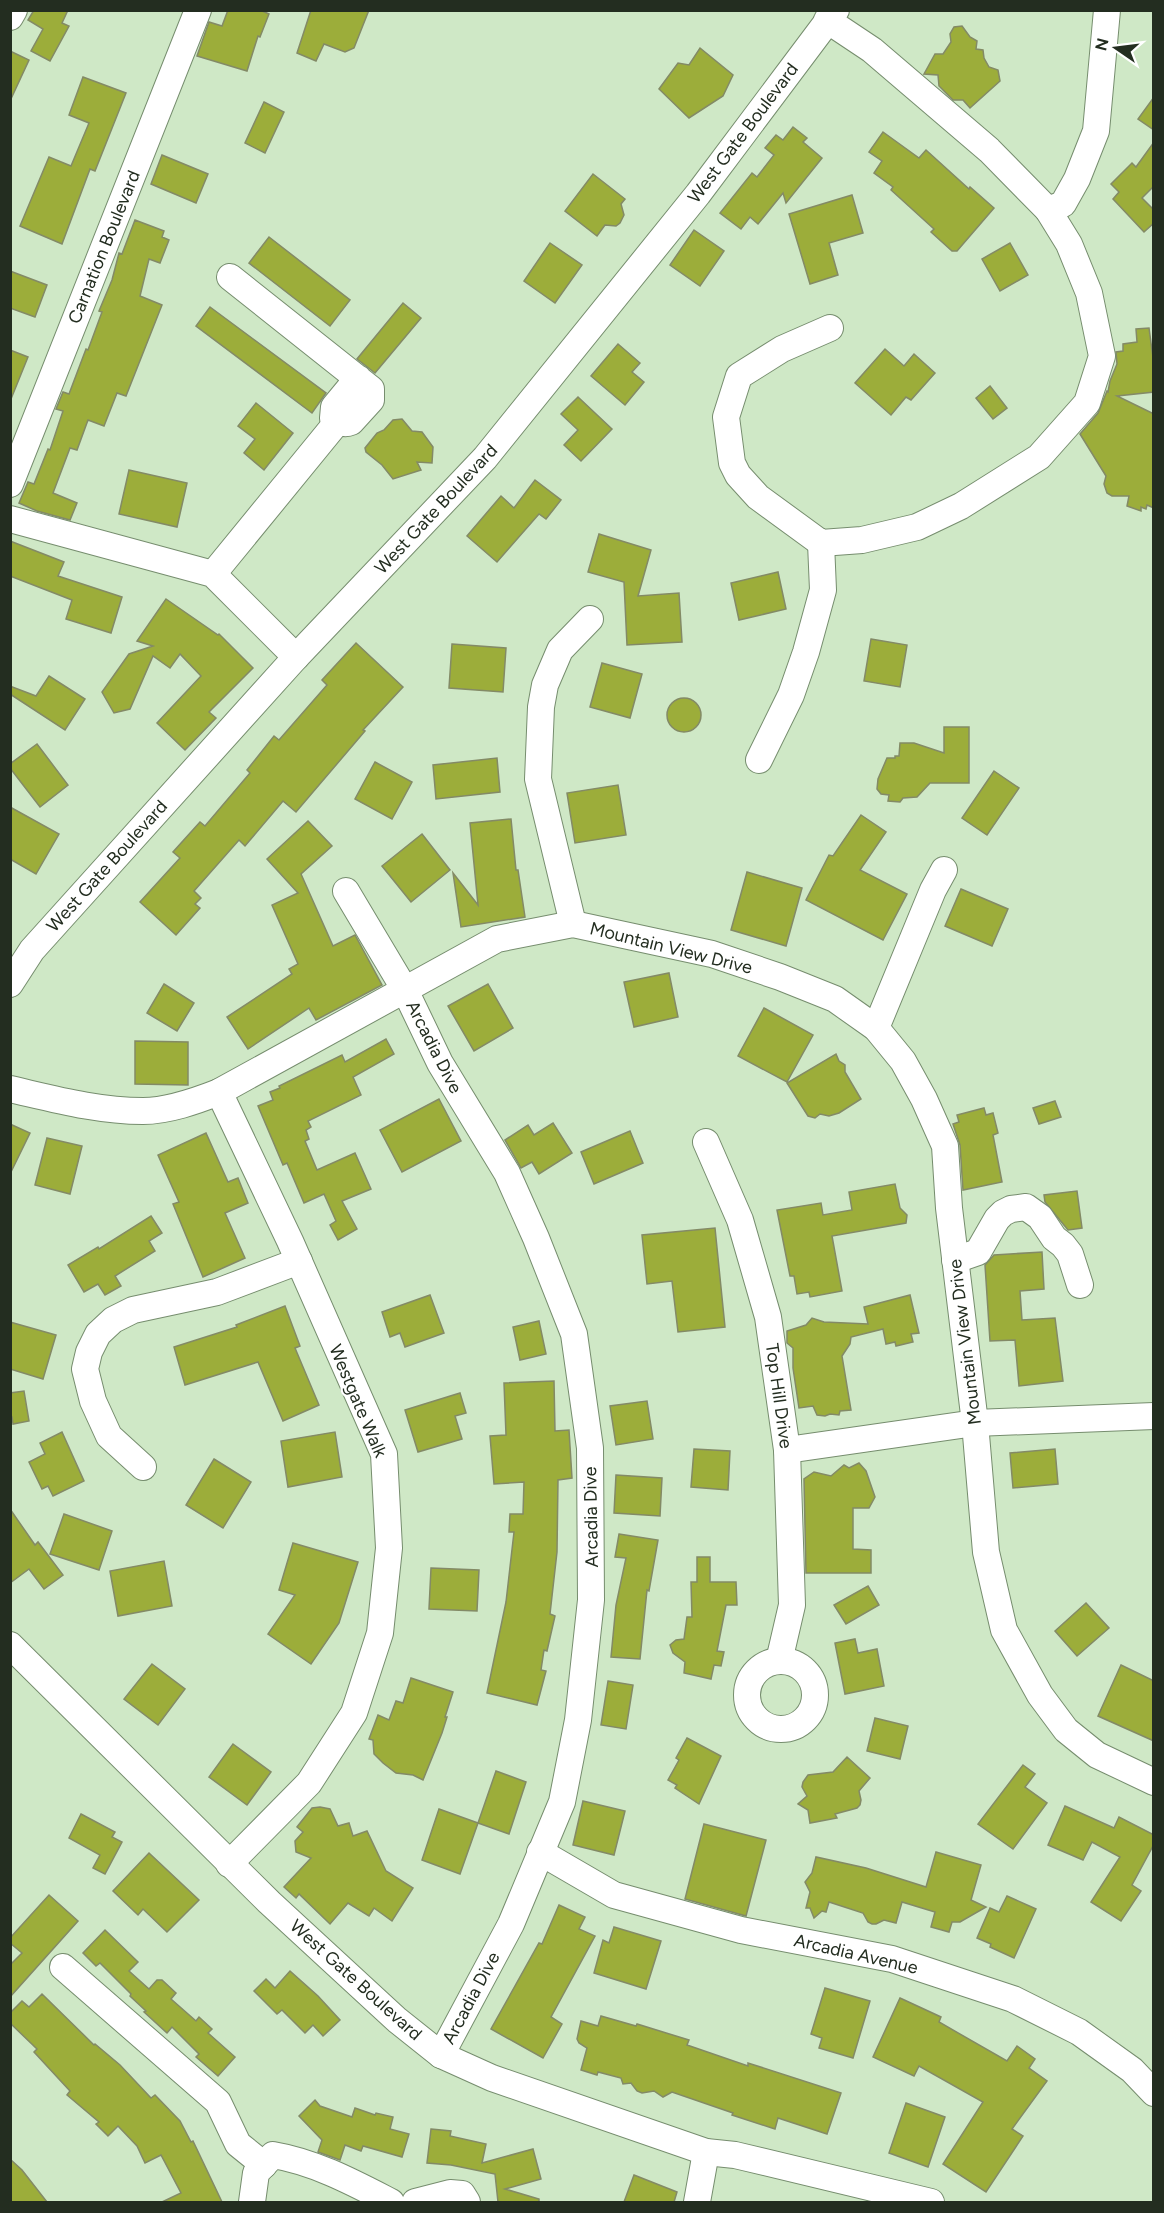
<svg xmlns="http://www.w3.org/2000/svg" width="1164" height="2213" font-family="Figtree,sans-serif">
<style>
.building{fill:#9cad3a;stroke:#838a66;stroke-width:1.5}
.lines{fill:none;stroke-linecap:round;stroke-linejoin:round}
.minor-casing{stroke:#768d6e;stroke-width:28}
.minor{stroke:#fff;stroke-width:26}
.labels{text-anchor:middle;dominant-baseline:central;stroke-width:4.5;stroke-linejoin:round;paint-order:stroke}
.street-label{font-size:18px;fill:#232d20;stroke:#fff}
</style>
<rect width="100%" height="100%" fill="#cfe8c6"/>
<g class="building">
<path d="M34 10H68L62 23 69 26 50 61 31 51 43 29 28 20Z"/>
<path d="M228 10H260L269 14 260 37 258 36 247 71 197 56 209 22 222 26Z"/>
<path d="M311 10H369L354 48 345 52 324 44 316 61 297 53Z"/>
<path d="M962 26 970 37 977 41 976 49 983 50 984 58 989 67 998 70 1000 81 970 108 963 100H953L939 86 938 75 924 74 935 54H943L951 42 950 34 954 27Z"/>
<path d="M700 48 733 75 723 96 689 118 659 89 678 63 689 65Z"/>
<path d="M10 51 29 60 10 101Z"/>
<path d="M83 77 126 93 95 171 90 169 62 244 20 226 49 157 71 166 89 123 69 115Z"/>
<path d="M1154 97V130L1138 119Z"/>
<path d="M264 102 284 112 265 153 245 143Z"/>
<path d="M793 127 807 138 803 142 822 158 786 203 783 193 758 224 750 217 741 229 720 213 752 173 757 177 774 155 765 148 776 135 783 140Z"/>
<path d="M883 132 919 158 926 150 969 189 970 187 994 208 957 251H952L931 232 934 229 891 190 893 187 874 173 882 161 869 152Z"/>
<path d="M1154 142V186L1142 198 1154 210V223L1144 232 1113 199 1119 192 1111 184 1132 163 1136 167Z"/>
<path d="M162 155 208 174 196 203 151 184Z"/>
<path d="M593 174 625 199 621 204 624 215 620 223 616 226 605 225 597 236 565 211Z"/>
<path d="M852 195 863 233 829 243 838 275 810 284 789 214Z"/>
<path d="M135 220 164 231 162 237 169 240 160 263 149 259 140 296 162 305 126 396 117 393 104 426 88 420 77 450 70 448 53 493 77 503 70 520 37 511 19 503 28 482 34 484 48 449 50 450 63 411 56 409 63 392 69 394 86 349 88 350 102 312 99 311 112 280 119 253 122 254Z"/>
<path d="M694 230 724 251 700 286 670 265Z"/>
<path d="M269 237 350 300 330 326 249 263Z"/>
<path d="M550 243 582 265 555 303 524 281Z"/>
<path d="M1010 243 1028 275 1000 291 982 259Z"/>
<path d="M10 271 47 285 35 317 10 308Z"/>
<path d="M403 303 421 318 375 373 357 359Z"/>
<path d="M210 307 326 393 312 413 196 326Z"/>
<path d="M1149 328 1154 365V392L1117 396 1154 414V508L1147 505 1146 509 1141 507V511L1127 506 1129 496H1112L1107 493 1104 484 1106 476 1080 434 1098 413 1107 391 1108 392 1110 381 1117 364 1116 352 1123 351V344L1137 342 1136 329Z"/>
<path d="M618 344 640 363 632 372 644 382 625 405 591 376Z"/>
<path d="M885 349 904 366 914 354 935 373 911 400 906 397 891 415 855 383Z"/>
<path d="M10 350 28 357 11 399 10 398Z"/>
<path d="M990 386 1007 408 993 419 976 398Z"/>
<path d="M578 397 612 429 581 461 564 445 578 430 561 414Z"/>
<path d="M256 403 293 433 264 470 244 453 255 439 238 426Z"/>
<path d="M402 419 412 431 422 432 433 447 432 463 417 462 421 470 393 479 382 465 366 452 365 448 377 433 384 430 393 420Z"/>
<path d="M129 470 187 483 177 527 119 514Z"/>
<path d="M535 480 561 500 546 519 539 514 497 562 467 536 501 496 514 508Z"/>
<path d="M599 534 651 550 638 596 679 593 682 642 627 645 624 582 588 572Z"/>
<path d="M10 541 64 562 58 576 122 597 111 633 66 619 72 600 10 576Z"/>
<path d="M778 572 786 609 739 620 731 583Z"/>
<path d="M166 599 218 635 219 634 253 668 209 712 216 718 185 750 157 723 201 676 180 654 170 668 153 656 130 709 114 713 102 692 129 654 153 646 137 641Z"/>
<path d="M871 639 907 645 900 687 864 681Z"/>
<path d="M356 643 403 687 363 730 365 731 296 812 283 801 245 846 239 840 194 891 201 898 195 904 200 908 176 935 140 902 180 858 173 852 200 822 205 826 250 773 247 770 274 736 279 740 327 685 322 680Z"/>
<path d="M452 644 506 648 503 692 449 688Z"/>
<path d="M602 663 642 674 630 718 590 707Z"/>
<path d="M49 676 85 699 65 730 10 694V686L36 696Z"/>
<circle cx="684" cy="715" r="17"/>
<path d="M944 727H969V783H930L917 797 903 798 900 802 888 801 889 795 881 794 877 789 878 779 887 758H895V756H899L900 743H914L944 753Z"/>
<path d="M37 744 68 785 40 807 10 768V764Z"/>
<path d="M497 758 500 792 436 799 433 765Z"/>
<path d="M375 762 412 782 392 819 355 799Z"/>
<path d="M994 771 1019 788 987 835 962 818Z"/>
<path d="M618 785 626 835 575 843 567 793Z"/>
<path d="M10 807 59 834 36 874 10 859Z"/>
<path d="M861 815 886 832 860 870 907 894 883 940 806 900 829 855 833 856Z"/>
<path d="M511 819 516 870H518L525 917 461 927 453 873 478 905 470 823Z"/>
<path d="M308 821 332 846 301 874 333 946 355 935 382 985 316 1020 309 1008 248 1049 227 1017 292 974 289 969 298 964 272 905 298 893 267 859Z"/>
<path d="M422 834 450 870 411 902 382 866Z"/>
<path d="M747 872 802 888 786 946 731 930Z"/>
<path d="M961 889 1008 909 992 946 945 926Z"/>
<path d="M669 973 678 1017 634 1027 624 982Z"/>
<path d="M164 984 194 1003 177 1031 147 1013Z"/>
<path d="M488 984 513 1028 474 1051 448 1006Z"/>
<path d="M764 1008 813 1035 787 1082 738 1056Z"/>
<path d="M386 1039 394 1054 353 1077 361 1095 308 1121 311 1127 306 1130 309 1139 305 1141 317 1170 355 1153 371 1189 342 1201 357 1229 338 1240 330 1225 336 1221 324 1194 304 1203 287 1163 283 1165 258 1106 273 1100 270 1092 280 1088 279 1086 342 1055 345 1062Z"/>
<path d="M135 1041 188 1042V1085L135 1084Z"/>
<path d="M836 1054 839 1061 845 1065V1072L861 1099 839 1113 829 1116 820 1114 815 1118 808 1116 787 1083Z"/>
<path d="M439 1099 461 1141 402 1172 380 1130Z"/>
<path d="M1055 1101 1061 1117 1039 1124 1033 1108Z"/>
<path d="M984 1108 986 1115 993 1113 998 1133 993 1135 1002 1182 963 1190 960 1145 953 1124 959 1122 957 1115Z"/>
<path d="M553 1123 572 1153 539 1174 532 1162 521 1168 505 1140 528 1125 534 1135Z"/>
<path d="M10 1124 30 1133 10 1174Z"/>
<path d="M630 1131 643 1163 594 1184 581 1152Z"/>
<path d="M206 1133 228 1182 238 1178 248 1203 225 1213 245 1258 203 1277 173 1204 179 1202 158 1155Z"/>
<path d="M47 1138 82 1146 70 1194 35 1185Z"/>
<path d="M895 1184 900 1208 907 1215 906 1223 832 1236 842 1291 810 1297 809 1292 797 1294 794 1276H790L777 1210 821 1203 823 1215 852 1210 849 1192Z"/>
<path d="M1077 1191 1082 1228 1068 1230 1045 1202 1044 1195Z"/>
<path d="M151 1216 162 1233 149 1241 155 1251 115 1276 121 1286 105 1295 98 1284 84 1292 68 1265 98 1247 99 1249Z"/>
<path d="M715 1228 725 1327 678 1332 672 1281 647 1284 642 1235Z"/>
<path d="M1042 1252 1044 1289 1020 1291 1022 1320 1055 1318 1063 1381 1019 1386 1015 1340 990 1341 985 1265 994 1255Z"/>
<path d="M430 1295 444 1333 405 1347 400 1333 390 1337 382 1312Z"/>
<path d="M910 1295 919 1333 911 1334 913 1342 896 1346 895 1342 886 1344 883 1329 851 1337 850 1344 842 1356 851 1410 840 1411 839 1415 830 1414 825 1416 817 1415 813 1406 799 1408 793 1368V1348L787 1343V1331L806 1325 812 1318 824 1322 868 1324 864 1307Z"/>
<path d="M285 1306 300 1346 295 1348 319 1405 283 1421 258 1362 185 1385 174 1347 237 1327 236 1325Z"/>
<path d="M539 1321 546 1354 520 1360 513 1327Z"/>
<path d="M10 1322 56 1335 43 1379 10 1369Z"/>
<path d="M554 1381 555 1431 569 1430 572 1478 558 1480 557 1552 550 1614 555 1616 547 1651 544 1650 541 1670 546 1671 537 1705 487 1693 506 1602 514 1532H509L510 1514H523L524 1482 494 1484 490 1436 506 1435 504 1383Z"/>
<path d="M24 1391 29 1421 13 1424 12 1417H10V1393Z"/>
<path d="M460 1393 466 1413 455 1416 462 1439 418 1452 405 1410Z"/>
<path d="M647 1401 653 1439 616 1445 610 1406Z"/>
<path d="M62 1432 84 1481 53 1496 48 1486 42 1489 29 1462 45 1454 40 1443Z"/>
<path d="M335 1432 342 1477 288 1487 281 1441Z"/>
<path d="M694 1449 730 1451 728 1490 691 1487Z"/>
<path d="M1055 1449 1058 1484 1013 1488 1010 1453Z"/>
<path d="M214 1459 251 1482 223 1528 186 1505Z"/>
<path d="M859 1463 866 1471 875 1497 869 1508H853V1549L871 1550V1573H806L804 1479 814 1472 831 1476 844 1465 849 1468Z"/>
<path d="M616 1475 662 1478 660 1516 614 1513Z"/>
<path d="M10 1509 35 1545 38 1542 63 1575 44 1589 29 1569 10 1583Z"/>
<path d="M64 1514 112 1531 99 1570 50 1554Z"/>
<path d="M619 1534 658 1540 649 1591 647 1590 640 1659 611 1657 616 1605 626 1558 615 1557Z"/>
<path d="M293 1543 358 1562 339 1623 311 1664 268 1634 295 1595 279 1590Z"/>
<path d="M697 1557H710V1582H736L737 1605H726L717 1651 724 1652 721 1666 714 1665 711 1679 684 1673 685 1662 673 1653 670 1645 676 1640 684 1639 687 1617H692L691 1582H697Z"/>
<path d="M164 1561 172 1606 118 1616 110 1571Z"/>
<path d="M431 1568 479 1570 477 1611 429 1609Z"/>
<path d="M868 1586 879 1605 846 1624 834 1605Z"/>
<path d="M1086 1603 1109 1628 1077 1656 1055 1631Z"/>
<path d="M855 1639 858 1653 877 1649 884 1686 845 1694 835 1643Z"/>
<path d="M152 1664 185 1689 158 1725 124 1699Z"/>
<path d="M1121 1665 1154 1681V1741L1098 1716Z"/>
<path d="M411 1678 453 1692 445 1717H447L442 1733 423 1780 413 1775 396 1773 383 1763 374 1754 373 1740 369 1739 378 1715 389 1720 396 1701 403 1703Z"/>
<path d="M608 1681 633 1685 626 1729 601 1725Z"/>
<path d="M875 1718 908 1726 900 1759 867 1751Z"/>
<path d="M687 1738 721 1756 699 1804 675 1788 677 1785 668 1780 679 1760 676 1758Z"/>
<path d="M233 1744 271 1772 247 1805 209 1777Z"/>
<path d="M847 1757 870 1778 859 1791 861 1800 860 1805 857 1808 835 1814 837 1818 810 1823 808 1810 798 1804 807 1796 802 1787 803 1782 808 1775 833 1772Z"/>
<path d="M1023 1765 1035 1774 1025 1787 1047 1803 1013 1849 978 1824Z"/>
<path d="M496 1771 526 1782 509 1834 478 1823Z"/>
<path d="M583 1801 625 1811 614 1855 573 1845Z"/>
<path d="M1065 1806 1114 1828 1119 1817 1154 1835V1844L1132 1885 1141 1891 1121 1921 1091 1902 1120 1857 1092 1842 1083 1860 1048 1845Z"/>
<path d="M320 1807 330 1809 338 1826 349 1823 353 1836 367 1831 386 1871 413 1888 392 1921 374 1908 369 1916 348 1903 330 1924 299 1894 296 1898 284 1887 311 1858 296 1852 295 1841 303 1832 297 1827 312 1808Z"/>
<path d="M439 1809 478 1823 460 1874 422 1860Z"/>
<path d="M81 1814 115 1832 112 1837 122 1842 105 1874 93 1868 100 1855 69 1838Z"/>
<path d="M704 1824 766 1840 746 1916 685 1899Z"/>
<path d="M936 1852 981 1865 971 1900 986 1907 960 1922H952L949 1932 931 1927 935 1912 902 1902 896 1923 884 1920 876 1924H872L868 1922 863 1913 829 1902 826 1912 822 1911 814 1918 810 1908H806L810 1892 805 1882 812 1873 816 1857 866 1868 926 1887Z"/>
<path d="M149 1853 199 1900 167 1932 143 1909 138 1915 113 1891Z"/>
<path d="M49 1895 78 1921 10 1997V1965L22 1953 10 1943V1938Z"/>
<path d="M1007 1896 1036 1909 1014 1958 990 1947 991 1944 977 1938 990 1908 999 1912Z"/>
<path d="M559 1905 585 1917 579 1929 595 1936 551 2017 562 2024 543 2058 491 2029 539 1943 542 1944Z"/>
<path d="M614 1927 661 1941 646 1989 594 1973 603 1940 609 1943Z"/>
<path d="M105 1930 138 1962 129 1971 149 1989 157 1980H162L176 1993 171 1999 196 2021 199 2017 212 2029 208 2033 235 2057 218 2076 196 2057 199 2054 172 2027 167 2033 144 2012 146 2011 130 1996 131 1994 100 1963 96 1966 83 1953Z"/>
<path d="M290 1971 318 1996 340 2020 323 2036 313 2025 305 2033 282 2010 277 2014 254 1991 266 1979 275 1988Z"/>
<path d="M825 1988 870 2001 853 2058 819 2048 822 2038 811 2034Z"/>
<path d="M42 1994 94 2045 95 2044 120 2065 151 2098 155 2095 180 2121 191 2142 193 2141 222 2202H162L181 2193 161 2155 145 2163 137 2146 118 2126 108 2136 96 2124 99 2122 67 2095 70 2091 34 2052 37 2049 10 2023V2013L22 2001 29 2007Z"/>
<path d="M900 1998 941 2017 939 2022 1007 2061 1017 2046 1035 2059 1029 2068 1047 2081 1012 2129 1023 2136 986 2192 943 2164 983 2102 919 2066 914 2076 873 2057Z"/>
<path d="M601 2016 636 2026 637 2024 689 2040 687 2045 748 2066V2063L841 2093 827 2134 778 2118 775 2129 732 2115 733 2113 672 2092 663 2097 654 2091 642 2093 637 2091 631 2083 623 2084 621 2078 598 2072 597 2075 581 2070 587 2048 579 2043 577 2039 581 2021 598 2026Z"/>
<path d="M315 2100 320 2106 352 2117 355 2108 375 2115 376 2113 393 2117 390 2129 409 2134 402 2157 363 2146 361 2151 345 2145 340 2160 318 2152 322 2140 299 2116Z"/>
<path d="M906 2103 945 2117 928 2167 889 2153Z"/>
<path d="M431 2129 451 2131 450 2136 486 2144 482 2163 533 2149 541 2179 505 2189 539 2199V2202H498L495 2174 451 2165 427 2163Z"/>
<path d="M10 2159 22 2170 47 2202H10Z"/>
<path d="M634 2175 677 2192 674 2202H624Z"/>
</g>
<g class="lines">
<g class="minor-casing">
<g id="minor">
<path d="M10 17 14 10"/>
<path d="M827 20 872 50 989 150 1048 210 1069 244 1089 293 1102 356 1087 403 1039 457 961 506 917 527 862 540 821 543 758 497 738 475 732 463 726 417 739 376 782 349 830 328"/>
<path d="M1048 210 1063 204 1077 179 1096 131 1107 10"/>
<path d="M230 277 371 389V400L351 422C344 425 339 422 333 418L334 407 358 378"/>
<path d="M10 484 198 10"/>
<path d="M10 519 213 574 296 657"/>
<path d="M213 574 338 421"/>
<path d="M759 760 791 695 806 652 823 590 821 543"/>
<path d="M346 891 405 990 440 1063 507 1173 536 1238 574 1334 590 1448 591 1600 578 1720 562 1802 511 1924 441 2055"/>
<path d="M573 924 538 779 541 707 545 685 560 650 590 619"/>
<path d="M10 984 32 950 296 657 485 458 698 194 836 10"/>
<path d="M876 1028 933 890 944 870"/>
<path d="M10 1089C54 1099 98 1111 143 1111 168 1111 196 1101 219 1092L497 939 573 924 712 954 780 977 835 999 876 1028 903 1061 924 1099 945 1146 949 1208 975 1423 986 1552 1004 1630 1040 1695 1066 1730 1097 1755 1154 1782"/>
<path d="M219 1092 290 1241 384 1454 389 1548 380 1633 354 1713 309 1783 229 1864"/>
<path d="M706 1142 740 1220 768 1317 787 1450 792 1605 779 1661"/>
<path d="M955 1260 978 1252 997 1219 1003 1213 1011 1209 1026 1207 1040 1217 1054 1238 1063 1245 1070 1254 1080 1285"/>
<path d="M787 1450 975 1423 1154 1416"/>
<path d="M143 1467 109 1436 93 1401 85 1369 89 1352 98 1334 113 1320 133 1310 217 1292 299 1261"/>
<path d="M10 1645 269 1902 397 2020 441 2055 492 2078 706 2152 735 2155 931 2202"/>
<circle cx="781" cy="1695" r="34"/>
<path d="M540 1852 614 1895 741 1930 892 1959 1013 1999 1079 2032 1132 2070 1154 2093"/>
<path d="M63 1967 218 2102 238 2144 264 2165"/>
<path d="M252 2202 256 2173 273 2155C315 2162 354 2183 391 2202"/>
<path d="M415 2202 450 2193 462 2194 467 2202"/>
<path d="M697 2202 706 2152"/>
</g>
</g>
<use href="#minor" class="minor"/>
</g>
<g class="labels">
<g class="street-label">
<text transform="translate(743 133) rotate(-53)">West Gate Boulevard</text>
<text transform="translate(104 247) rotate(-68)">Carnation Boulevard</text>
<text transform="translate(436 509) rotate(-47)">West Gate Boulevard</text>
<text transform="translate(107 866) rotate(-48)">West Gate Boulevard</text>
<text transform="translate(671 948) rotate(14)">Mountain View Drive</text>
<text transform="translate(434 1047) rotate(63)">Arcadia Dive</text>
<text transform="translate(965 1342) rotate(-97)">Mountain View Drive</text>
<text transform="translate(779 1396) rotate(82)">Top Hill Drive</text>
<text transform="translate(358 1401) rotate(67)">Westgate Walk</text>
<text transform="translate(591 1517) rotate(-91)">Arcadia Dive</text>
<text transform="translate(856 1954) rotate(13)">Arcadia Avenue</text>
<text transform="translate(356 1980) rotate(42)">West Gate Boulevard</text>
<text transform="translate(471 1998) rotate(-62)">Arcadia Dive</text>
</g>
</g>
<rect width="1164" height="2213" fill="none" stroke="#232d20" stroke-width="24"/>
<g transform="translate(1116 48) rotate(284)" stroke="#ffffff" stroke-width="4.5" paint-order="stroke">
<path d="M0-4.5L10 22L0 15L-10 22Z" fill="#232d20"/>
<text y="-9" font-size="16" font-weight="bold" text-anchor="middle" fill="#232d20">N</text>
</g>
</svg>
